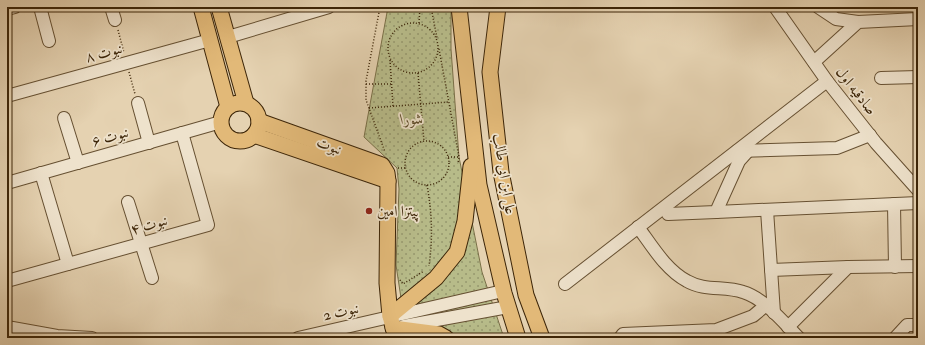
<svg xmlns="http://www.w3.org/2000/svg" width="925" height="345" font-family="'IM FELL Double Pica',Amiri,serif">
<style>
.grass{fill:url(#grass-dots);stroke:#7a7048}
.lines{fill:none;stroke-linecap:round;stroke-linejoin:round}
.minor-casing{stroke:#665032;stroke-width:14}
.major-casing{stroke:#3c2508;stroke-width:17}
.path{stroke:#3c2508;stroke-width:1.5;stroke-dasharray:1 2;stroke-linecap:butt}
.minor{stroke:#eee2cc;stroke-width:12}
.major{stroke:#e2b978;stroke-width:15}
.poi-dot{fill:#8f2418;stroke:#eee2cc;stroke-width:1.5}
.labels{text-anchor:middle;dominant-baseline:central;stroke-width:3.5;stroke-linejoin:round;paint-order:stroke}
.street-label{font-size:15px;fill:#3c2508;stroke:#eee2cc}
.park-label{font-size:15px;font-style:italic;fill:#5b4a28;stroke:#eee2cc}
.poi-label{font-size:15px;fill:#3c2508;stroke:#eee2cc;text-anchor:start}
</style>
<defs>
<pattern id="grass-dots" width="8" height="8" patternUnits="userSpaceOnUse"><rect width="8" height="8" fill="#b7bb89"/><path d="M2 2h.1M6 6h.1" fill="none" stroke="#96986e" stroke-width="1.8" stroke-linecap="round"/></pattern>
</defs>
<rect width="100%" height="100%" fill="#e5d2b1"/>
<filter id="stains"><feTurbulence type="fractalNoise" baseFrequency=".005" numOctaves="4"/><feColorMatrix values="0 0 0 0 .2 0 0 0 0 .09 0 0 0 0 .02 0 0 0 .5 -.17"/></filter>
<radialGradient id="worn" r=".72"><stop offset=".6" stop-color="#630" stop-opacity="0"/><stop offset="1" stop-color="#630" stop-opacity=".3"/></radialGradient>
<path class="grass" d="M388 7H451V49L459 157 482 272 504 338H407L396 265 399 189 397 168 364 137Z"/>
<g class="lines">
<g class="minor-casing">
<g id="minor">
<path d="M40 7 49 41"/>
<path d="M111 7 115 20"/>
<path d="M775 7 827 81 876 143 918 190"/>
<path d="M818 7 836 19 858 22"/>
<path d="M7 9 15 7"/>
<path d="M228 37 329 7"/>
<path d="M814 62 858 22 918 19"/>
<path d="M881 78 918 77"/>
<path d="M7 96 210 40"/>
<path d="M138 103 149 143"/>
<path d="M64 118 78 163"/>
<path d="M737 151 837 148 870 135"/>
<path d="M41 173 68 264"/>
<path d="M7 183 221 122"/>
<path d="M128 202 152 278"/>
<path d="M894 204 895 267"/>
<path d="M767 210 774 313"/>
<path d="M716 212 918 203"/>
<path d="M668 214 716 212 739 161 748 151"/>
<path d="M638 227C652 246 666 270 687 281 704 291 725 286 743 292 764 298 784 323 799 338"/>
<path d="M771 270 848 267 918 266"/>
<path d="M7 281 208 225 182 133"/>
<path d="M565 284 827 81"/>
<path d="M404 326 508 307"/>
<path d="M7 327 57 336 92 338"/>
<path d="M788 327 848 267"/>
<path d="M298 338 503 291"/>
<path d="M620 338 623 334 716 330 753 316 765 306"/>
<path d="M895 338 907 325H918"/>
</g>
</g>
<g class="major-casing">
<g id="major">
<path d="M201 7 228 107"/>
<path d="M219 7 246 103"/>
<path d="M459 7 479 185 504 293 518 338"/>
<path d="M498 7 490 72 501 172 526 295 542 338"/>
<circle cx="240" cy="122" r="19"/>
<path d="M259 121 382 165 387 173 388 181 387 283 390 316 396 338"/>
<path d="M254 135 388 181"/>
<path d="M390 316 436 278 457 252 465 221 471 166"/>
<path d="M393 328 439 334 446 338"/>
</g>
</g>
<g class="path">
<path d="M380 7 366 81V100L385 152"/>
<path d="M431 7 437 38"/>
<circle cx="413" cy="48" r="25"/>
<path d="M419 23 420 7"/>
<path d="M118 30 124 53"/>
<path d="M439 49 459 157"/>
<path d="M390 60 393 106"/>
<path d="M129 72 135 94"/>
<path d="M418 73 424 141"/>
<path d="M366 84H392"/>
<path d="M369 108 449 102"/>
<circle cx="427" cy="163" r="22"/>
<path d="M448 157H459L458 164"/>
<path d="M398 168H406"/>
<path d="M427 185C432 213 433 237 429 266"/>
<path d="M400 280 403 284 424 271"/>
</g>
<use href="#minor" class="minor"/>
<use href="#major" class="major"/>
</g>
<circle class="poi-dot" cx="369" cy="211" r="4"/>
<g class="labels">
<g class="street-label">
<text transform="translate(104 53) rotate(-15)">نبوت ۸</text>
<text transform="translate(856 91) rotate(52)">صادقیه اول</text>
<text transform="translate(110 137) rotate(-16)">نبوت ۶</text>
<text transform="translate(329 146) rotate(20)">نبوت</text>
<text transform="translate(504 174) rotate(81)">علی ابن ابی طالب</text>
<text transform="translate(149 225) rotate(-16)">نبوت ۴</text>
<text transform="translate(341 312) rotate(-13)">نبوت 2</text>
</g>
<g class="park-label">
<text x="412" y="119">شورا</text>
</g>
<g class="poi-label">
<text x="377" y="211">پیتزا امین</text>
</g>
</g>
<rect width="925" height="345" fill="none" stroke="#e5d2b1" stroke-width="24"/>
<rect x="8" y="8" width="909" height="329" fill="none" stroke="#3c2508" stroke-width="2"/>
<rect x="12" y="12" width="901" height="321" fill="none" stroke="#3c2508"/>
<rect width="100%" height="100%" filter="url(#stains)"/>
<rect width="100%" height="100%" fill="url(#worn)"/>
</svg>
